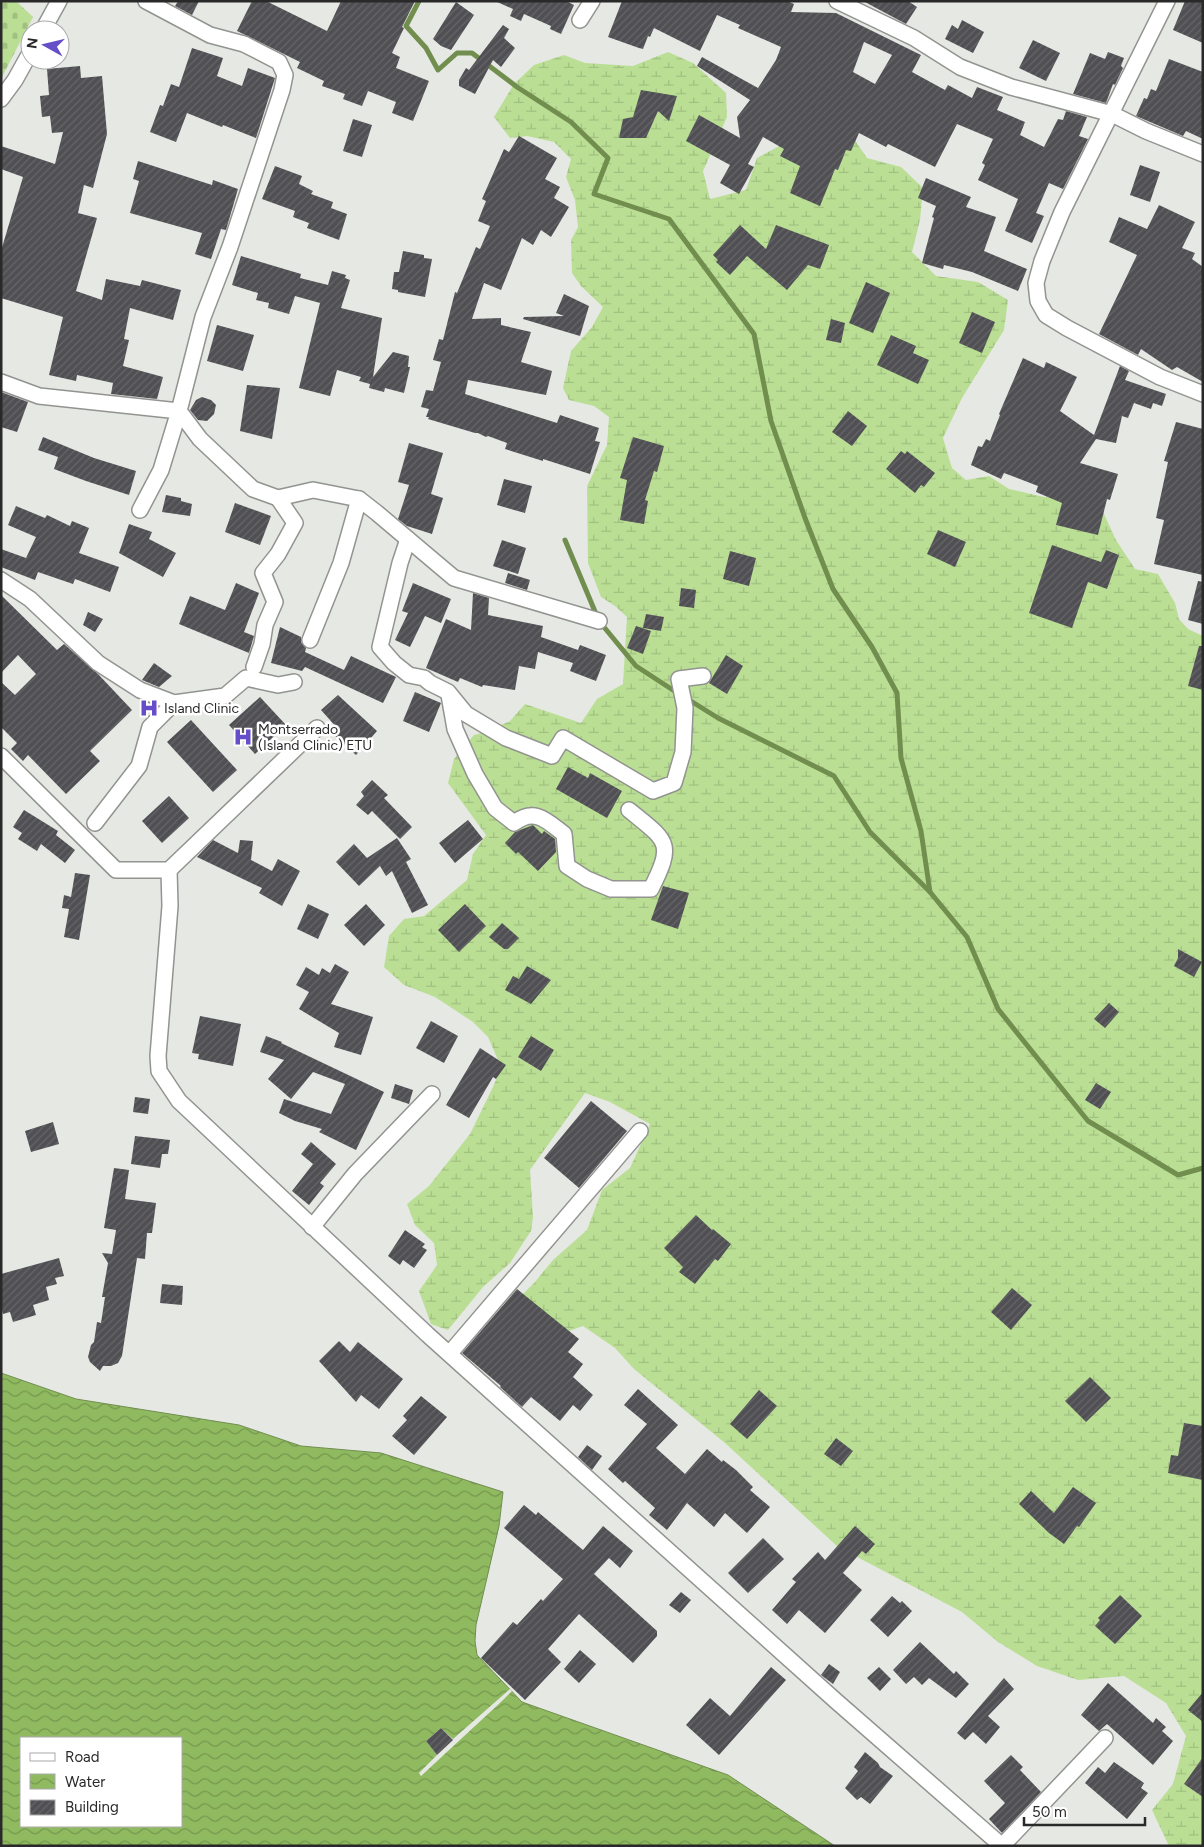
<svg xmlns="http://www.w3.org/2000/svg" width="1204" height="1847" font-family="Figtree,sans-serif">
<style>
.wetland{fill:url(#wetland-marsh)}
.cemetery{fill:url(#cemetery-stones)}
.water{fill:url(#water-waves);stroke:#718e4f;fill-rule:evenodd}
.pier{fill:#e6e8e4}
.lines{fill:none;stroke-linecap:round;stroke-linejoin:round}
.stream{stroke:#718e4f;stroke-width:5}
.building{fill:url(#building-hatch);fill-rule:evenodd}
.minor-casing{stroke:#929490;stroke-width:18}
.minor{stroke:#fff;stroke-width:15}
.labels{text-anchor:middle;dominant-baseline:central;stroke-width:5;stroke-linejoin:round;paint-order:stroke}
.poi-label{font-size:14px;fill:#282928;stroke:#fff;text-anchor:start}
</style>
<defs>
<pattern id="wetland-marsh" width="20" height="14" patternUnits="userSpaceOnUse" patternTransform="scale(1.25)"><rect width="20" height="14" fill="#badf94"/><path d="M1 5h8M5 5V1M11 12h8M15 12V8" fill="none" stroke="#a0bf80"/></pattern>
<pattern id="cemetery-stones" width="16" height="16" patternUnits="userSpaceOnUse" patternTransform="scale(1.25)"><rect width="16" height="16" fill="#badf94"/><path d="M2 7V4a2 2 0 0 1 4 0v3zM10 15v-3a2 2 0 0 1 4 0v3z" fill="#a0bf80"/></pattern>
<pattern id="water-waves" width="16" height="10" patternUnits="userSpaceOnUse" patternTransform="scale(1.25)"><rect width="16" height="10" fill="#90ba60"/><path d="M0 5q4-4 8 0t8 0" fill="none" stroke="#76974f"/></pattern>
<pattern id="building-hatch" width="6" height="6" patternUnits="userSpaceOnUse" patternTransform="scale(1.25)"><rect width="6" height="6" fill="#505054"/><path d="M-1 1l2-2M0 6l6-6M5 7l2-2" fill="none" stroke="#666669"/></pattern>
</defs>
<rect width="100%" height="100%" fill="#e6e8e4"/>
<path class="wetland" d="M668 52 693 63 726 93 727 117 703 171 710 199 746 190 757 158 783 144 843 123 867 158 901 167 923 188 920 220 912 252 936 276 978 282 1008 300 1004 330 962 398 943 438 952 468 966 480 989 476 1009 489 1044 497 1071 495 1103 512 1116 540 1135 569 1158 574 1175 603 1179 619 1188 629 1203 636V1846H1169L1152 1810 1173 1784 1186 1736 1166 1703 1124 1676 1078 1680 1037 1666 998 1642 962 1612 838 1547 725 1443 634 1369 615 1348 583 1326 569 1331 535 1352 481 1336 534 1283 553 1260 587 1230 602 1190 630 1168 650 1124 610 1102 585 1093 530 1170 533 1217 531 1231 510 1263 483 1287 448 1330 431 1324 419 1291 437 1265 434 1243 415 1225 407 1204 429 1186 470 1134 493 1087 501 1067 488 1037 473 1022 435 997 404 985 384 967 389 936 404 919 424 916 467 880 473 854 486 835 448 783 454 759 474 735 489 731 510 721 525 704 581 723 597 699 623 684 627 617 615 606 601 597 588 563 587 486 607 445 609 417 594 406 569 400 563 388 571 351 592 327 603 307 581 286 572 273 571 240 578 227 575 200 566 177 571 159 554 142 527 136 510 138 494 117 514 84 534 65 564 55 585 63 633 66Z"/>
<path class="cemetery" d="M1 1H16L33 17 1 79Z"/>
<path class="water" d="M1 1373 76 1399 239 1425 301 1446 381 1453 503 1492 499 1526 476 1625 475 1641 477 1655 522 1702 728 1775 835 1846H1ZM21 1738H181V1826H21Z"/>
<path class="pier" d="M510 1689 512 1691 502 1701 421 1776 419 1773 437 1755 426 1741 441 1728 453 1739Z"/>
<g class="lines">
<g class="stream">
<path d="M419 1 406 26 426 48 438 70 457 53H472L517 87 571 122 608 158 594 194 669 219 754 334 771 421 805 518 833 589 872 647 897 693 901 758 921 831 930 892 967 937 998 1009 1088 1121 1178 1175 1203 1168"/>
<path d="M565 540 599 621 636 666 679 694"/>
<path d="M686 698 718 718 834 776 870 832 930 892"/>
</g>
</g>
<g class="building">
<path d="M178 1H199L192 15 175 6Z"/>
<path d="M252 1H266L327 31 341 1H415L402 27 404 28 392 53 400 57 396 68 429 81 413 121 392 113 396 102 368 91 362 106 343 99 345 94 322 86 324 81 297 68 300 62 237 31Z"/>
<path d="M495 1H566L574 5 561 34 550 29 551 26 524 14 521 21 510 16 513 9Z"/>
<path d="M622 1H787L794 4 791 12 836 13 921 55 912 72 945 90 948 85 972 98 977 87 1003 97 997 110 1025 122 1020 135 1044 147 1058 119 1063 120 1066 111 1087 117 1079 136 1088 139 1063 189 1049 183 1036 213 1044 216 1032 243 1005 231 1018 199 978 180 985 165 982 163 993 139 957 124 935 167 888 144 886 147 859 133 851 151 846 150 838 170 835 169 820 206 790 193 800 166 780 156 784 149 763 137 748 164 754 167 739 194 720 183 730 165 686 141 699 115 740 138 737 117 750 100 697 66 702 57 758 88 776 60 781 47 738 28 740 25 717 15 700 51 654 28 650 37 648 36 643 49 639 48 608 37ZM864 42 892 55 875 84 853 72Z"/>
<path d="M863 1H908L917 7 906 24Z"/>
<path d="M1185 1H1203V43L1173 30Z"/>
<path d="M456 2 474 15 451 50 441 46 433 39Z"/>
<path d="M962 20 984 32 973 53 945 39 952 25 958 29Z"/>
<path d="M503 25 509 29 504 38 515 48 501 67 493 60 475 94 459 86V80L466 68 469 70Z"/>
<path d="M1033 40 1060 53 1046 81 1019 68Z"/>
<path d="M192 48 223 58 217 76 242 86 248 68 275 78 256 138 223 125 222 127 187 113 176 142 150 132 160 105 163 106 171 84 179 87Z"/>
<path d="M1108 52 1124 58 1121 66 1123 68 1115 85 1113 84 1106 103 1073 94 1090 53 1105 59Z"/>
<path d="M1169 59 1203 72V139L1186 131 1183 136 1136 116 1144 98 1147 99 1151 89 1156 91Z"/>
<path d="M80 66 81 78 102 76 107 134 93 188 84 185 78 213 97 218 76 291 102 300 106 279 140 286 142 280 181 290 173 320 130 308 124 339 129 340 123 366 163 377 157 399 111 394 113 383 77 375 76 381 49 375 63 317 1 298V251L23 177 1 169V146L55 164 63 132 52 133 50 116 42 117 40 96 49 95 47 69Z"/>
<path d="M641 90 677 96 669 121 658 111 646 138H619L623 119 633 117Z"/>
<path d="M353 119 372 125 362 157 343 151Z"/>
<path d="M519 136 557 158 545 179 560 187 554 198 569 207 551 237 541 230 533 245 522 238 501 290 484 283 472 319 501 318V325L531 332 521 362 552 371 546 395 468 380 465 394 557 423 560 415 599 428 595 441 600 442 590 474 543 459V461L505 449 507 443 488 436 486 437 478 433H475L428 419 429 417H426L429 409 421 407 426 390 433 391 441 362 433 360 439 339 443 340 455 292 457 293 476 247 480 249 490 226 478 221 486 201 482 199 504 149 509 152Z"/>
<path d="M138 161 212 185 213 180 238 189 226 230 221 229 211 259 195 254 202 233 130 213 139 181 133 179Z"/>
<path d="M1140 165 1160 172 1150 202 1130 195Z"/>
<path d="M275 166 302 176 299 184 313 191 311 194 333 202 331 208 347 214 339 240 307 228 309 223 293 217 295 211 262 199Z"/>
<path d="M926 178 971 197 966 207 996 217 984 251 1027 269 1018 291 972 272 944 265 943 269 922 263 934 218 932 217 936 206 918 198Z"/>
<path d="M1159 205 1195 222 1182 248 1195 253 1192 259 1203 267V382L1177 367 1172 370 1141 349 1138 355 1099 334 1137 255 1109 242 1119 217 1147 229Z"/>
<path d="M740 225 766 249 776 225 829 245 820 269 808 265 787 290 747 256 730 275 716 262 718 260 713 255Z"/>
<path d="M403 251 424 255V258L432 259 425 297 398 292V290L392 289 394 272H399Z"/>
<path d="M241 256 301 274 300 278 328 285 332 271 346 275 345 278 350 280 341 308 382 318 373 377 393 352 409 356 408 367H410L404 393 385 388 384 392 369 388 370 384 359 381 361 377 337 370 330 396 299 388 320 303 295 296 289 314 268 308 269 303 256 300 258 293 232 285Z"/>
<path d="M866 282 890 293 873 333 849 323Z"/>
<path d="M564 294 589 306 580 336 523 319 524 317 564 316 556 313Z"/>
<path d="M972 312 995 322 982 353 959 343Z"/>
<path d="M831 319 845 323 841 343 826 340Z"/>
<path d="M217 325 254 335 243 371 207 361Z"/>
<path d="M891 335 916 346 913 353 929 360 918 384 877 365Z"/>
<path d="M1023 358 1044 368 1046 362 1077 377 1060 411 1094 435 1120 366 1129 371 1125 380 1166 394 1162 406 1153 403 1151 409 1134 403 1128 418 1122 416 1116 443 1096 439 1080 463 1118 474 1110 500 1107 499 1098 535 1056 525 1062 503 1036 492 1038 486 1004 473 1001 479 971 465 978 446 982 447 986 439 990 441 1000 415 999 414Z"/>
<path d="M247 385 280 388 272 439 240 431Z"/>
<path d="M1 392 28 402 17 432 1 427Z"/>
<path d="M202 397 211 400 216 405 214 414 207 421 198 420 190 410 196 400Z"/>
<path d="M848 411 867 426 852 446 832 432Z"/>
<path d="M1176 422 1203 429V575L1154 564 1164 520 1156 518 1168 462 1164 461Z"/>
<path d="M43 437 94 458 136 471 129 495 86 481 54 469 58 457 38 450Z"/>
<path d="M633 437 664 446 657 472 654 471 645 500 648 501 644 524 620 520 627 480 620 478Z"/>
<path d="M409 443 443 453 431 494 443 498 432 534 407 526 398 519 409 485 398 482Z"/>
<path d="M901 451 905 454 907 451 935 473 924 487 921 485 915 493 886 469Z"/>
<path d="M504 479 532 486 525 513 497 505Z"/>
<path d="M166 495 181 498V501L192 504 190 516 162 512Z"/>
<path d="M235 503 271 516 260 545 225 532Z"/>
<path d="M16 506 45 518 47 515 70 526 72 521 89 528 79 553 119 567 110 592 75 579 73 584 38 572 35 580 1 567V549L26 558 36 537 8 525Z"/>
<path d="M129 524 152 532 149 539 176 553 163 577 119 553Z"/>
<path d="M938 530 966 542 955 567 927 554Z"/>
<path d="M502 540 526 548 518 574 493 566Z"/>
<path d="M1052 545 1101 562 1106 550 1119 555 1107 589 1088 582 1072 628 1029 613Z"/>
<path d="M730 551 756 558 749 586 723 579Z"/>
<path d="M508 573 530 580 527 590 505 583Z"/>
<path d="M1198 581 1203 582V624L1188 620Z"/>
<path d="M236 583 259 593 244 632 254 636 249 653 179 624 190 596 225 610Z"/>
<path d="M413 583 451 599 441 623 425 616 410 647 395 640 408 613 402 611Z"/>
<path d="M681 588 696 590 694 608 679 606Z"/>
<path d="M473 593 489 598 488 615 543 626 541 637 578 650 580 645 606 655 596 681 570 671 573 663 538 652 535 669 519 666 515 690 483 685 482 687 460 678 458 682 426 668 446 619 471 630Z"/>
<path d="M1 595 57 650 64 644 98 674 132 710 90 751 100 761 66 794 28 755 23 761 11 749 17 743 1 727V682L15 695 36 674 18 655 1 673Z"/>
<path d="M88 612 103 619 95 632 83 625Z"/>
<path d="M646 614 664 617 661 631 643 628Z"/>
<path d="M636 626 651 631 643 654 627 648Z"/>
<path d="M280 627 301 637V642L306 648 305 652 344 670 351 656 396 677 383 703 305 667 302 671 271 663Z"/>
<path d="M1199 646H1203V690L1188 686Z"/>
<path d="M726 655 743 666 727 694 709 683Z"/>
<path d="M154 663 172 676 159 687 142 680Z"/>
<path d="M415 692 441 703 429 732 403 721Z"/>
<path d="M338 695 377 731 356 755 333 734 338 729 321 710Z"/>
<path d="M260 697 286 725 255 754 229 725Z"/>
<path d="M191 720 237 770 213 792 167 742Z"/>
<path d="M568 767 588 778 590 773 622 791 607 818 556 789Z"/>
<path d="M372 780 388 795 384 798 412 827 400 839 372 811 368 815 356 805 364 796 361 792Z"/>
<path d="M169 796 189 818 162 843 142 821Z"/>
<path d="M24 810 58 831 56 835 75 850 65 863 41 844 37 851 18 839 22 833 13 827Z"/>
<path d="M468 820 483 839 455 863 439 843Z"/>
<path d="M533 825 542 834 544 831 555 839 556 852 538 871 518 852 516 854 505 843 515 832Z"/>
<path d="M397 838 411 859 406 862 428 905 412 913 392 871 386 876 380 866 359 886 336 862 354 844 367 858Z"/>
<path d="M213 840 238 853 240 840 253 841 251 860 272 871 278 859 300 871 282 906 259 893 262 888 197 857Z"/>
<path d="M75 873 90 875 79 940 64 937 69 909 62 908 64 895 71 897Z"/>
<path d="M663 886 689 893 678 929 651 920Z"/>
<path d="M308 904 329 914 318 939 297 929Z"/>
<path d="M366 904 385 925 364 946 344 925Z"/>
<path d="M465 904 486 926 459 952 438 930Z"/>
<path d="M502 923 519 938 508 949H504L489 937Z"/>
<path d="M1178 949 1202 962 1194 977 1174 966 1178 958Z"/>
<path d="M335 964 349 972 331 1004 373 1017 361 1055 334 1047 339 1033 299 1009 309 992 296 985 306 967 319 975 322 968 330 973Z"/>
<path d="M527 966 551 980 531 1004 505 990 513 976 519 979Z"/>
<path d="M1109 1003 1119 1012 1105 1028 1094 1019Z"/>
<path d="M200 1016 241 1024 233 1066 198 1059 199 1054 192 1053Z"/>
<path d="M431 1021 458 1036 444 1063 416 1048Z"/>
<path d="M266 1036 282 1042 281 1043 384 1092 356 1150 319 1132 322 1129 295 1121 279 1113 284 1099 331 1114 345 1084 313 1072 291 1099 268 1079 284 1060 260 1052Z"/>
<path d="M531 1036 554 1050 541 1071 518 1057Z"/>
<path d="M480 1048 506 1065 496 1079 493 1077 469 1118 446 1105Z"/>
<path d="M1096 1083 1111 1092 1100 1109 1085 1100Z"/>
<path d="M395 1084 413 1090 409 1104 391 1098Z"/>
<path d="M135 1097 150 1099 148 1114 133 1112Z"/>
<path d="M591 1101 627 1131 579 1188 544 1158Z"/>
<path d="M53 1122 59 1144 31 1152 25 1131Z"/>
<path d="M135 1136 170 1140 168 1154H162L160 1168 131 1164Z"/>
<path d="M311 1142 336 1164 320 1183 324 1186 309 1205 292 1191 313 1164 301 1154Z"/>
<path d="M114 1168 129 1170 125 1199 156 1203 152 1233H147L145 1259 137 1258 122 1356 118 1363 111 1366H103L100 1371 90 1362 88 1357 91 1345 94 1342 97 1322 101 1323 105 1297H102L108 1263 102 1253 112 1254 116 1230 104 1228Z"/>
<path d="M696 1215 712 1230 713 1229 731 1244 718 1261 715 1259 695 1284 679 1272 683 1267 664 1248Z"/>
<path d="M405 1230 425 1244 422 1247 427 1250 414 1268 403 1260 400 1265 388 1256Z"/>
<path d="M59 1258 64 1276 55 1278 57 1284 46 1287 49 1300 33 1305 36 1315 13 1322 10 1312 3 1314 1 1306V1274Z"/>
<path d="M162 1284 183 1286 182 1305 160 1303Z"/>
<path d="M1012 1288 1032 1305 1011 1330 991 1312Z"/>
<path d="M517 1289 579 1339 568 1352 583 1364 573 1377 593 1395 580 1411 573 1405 560 1421 531 1397 522 1407 500 1387 501 1386 462 1353Z"/>
<path d="M339 1341 350 1352 358 1342 403 1379 379 1409 361 1395 356 1402 319 1361Z"/>
<path d="M1090 1377 1111 1398 1086 1422 1065 1401Z"/>
<path d="M638 1389 678 1425 656 1448 685 1474 707 1449 722 1462 723 1460 736 1470 753 1487 750 1490 770 1507 747 1533 725 1513 714 1527 687 1503 667 1530 649 1515 655 1508 625 1481 623 1483 608 1469 647 1424 624 1405Z"/>
<path d="M759 1390 777 1406 747 1439 730 1424Z"/>
<path d="M421 1396 447 1417 414 1455 392 1436 407 1420 403 1416Z"/>
<path d="M1184 1423 1203 1426V1480L1168 1473 1171 1455 1178 1456Z"/>
<path d="M836 1438 853 1451 841 1466 824 1454Z"/>
<path d="M587 1445 602 1456 592 1470 578 1457Z"/>
<path d="M1073 1487 1096 1503 1079 1527 1077 1526 1064 1544 1049 1533 1019 1504 1031 1491 1054 1513Z"/>
<path d="M524 1505 536 1515 538 1512 583 1550 603 1526 633 1551 620 1568 609 1558 594 1574 657 1631V1636L633 1663 579 1614 548 1649 561 1662 525 1700 481 1658 513 1622 517 1625 541 1599 543 1601 563 1579 504 1528Z"/>
<path d="M855 1526 875 1544 866 1554 862 1551 843 1573 862 1590 825 1633 799 1610 787 1624 772 1610 796 1582 792 1579 818 1552 825 1560Z"/>
<path d="M763 1538 784 1559 748 1593 728 1573Z"/>
<path d="M681 1592 691 1600 680 1613 669 1605Z"/>
<path d="M1120 1595 1142 1616 1115 1644 1095 1626 1100 1620 1098 1618Z"/>
<path d="M892 1596 900 1603 902 1601 912 1611 888 1637 870 1620Z"/>
<path d="M920 1642 954 1674 956 1671 969 1684 956 1698 929 1678 922 1685 914 1677 906 1684 893 1670Z"/>
<path d="M580 1650 596 1664 579 1683 564 1669Z"/>
<path d="M829 1664 840 1672 833 1684 821 1675Z"/>
<path d="M771 1667 786 1680 719 1755 686 1725 710 1698 730 1716Z"/>
<path d="M879 1667 891 1679 880 1691 867 1678Z"/>
<path d="M1004 1678 1014 1689 988 1716 1000 1727 986 1744 973 1732 965 1740 957 1733Z"/>
<path d="M1108 1683 1153 1723 1156 1718 1166 1727 1162 1731 1173 1741 1153 1765 1107 1724 1099 1731 1081 1715Z"/>
<path d="M1203 1692V1722L1188 1710Z"/>
<path d="M441 1728 453 1740 437 1755 426 1741Z"/>
<path d="M865 1752 878 1763 880 1767 893 1776 870 1804 861 1797 857 1800 845 1788 858 1771 854 1767Z"/>
<path d="M1011 1755 1023 1767 1020 1770 1041 1792 1002 1833 989 1819 1005 1803 984 1781Z"/>
<path d="M1203 1757V1797L1184 1784Z"/>
<path d="M1114 1762 1144 1783 1141 1788 1148 1793 1127 1819 1085 1783 1098 1767 1105 1773Z"/>
</g>
<g class="lines">
<g class="minor-casing">
<g id="minor">
<path d="M146 1 210 35 244 44 279 62 285 75 282 90 230 247 203 317 179 411 200 439 253 489 278 498 313 490 359 499 377 513 454 578 599 621"/>
<path d="M837 1 914 38 960 67 1011 87 1112 114 1146 131 1203 154"/>
<path d="M1167 1 1062 212 1042 261 1036 283 1038 301 1046 315 1067 328 1160 377 1203 394"/>
<path d="M580 20 592 1"/>
<path d="M43 30 59 1"/>
<path d="M1 99 15 80 30 53"/>
<path d="M1 382 39 396 179 411 161 470 140 510"/>
<path d="M408 539 400 563 380 647 394 663 409 675 424 678 430 683 448 692 466 714 506 738 552 756 563 738 653 791 674 783 683 752 685 708 679 679 703 676"/>
<path d="M1 580 30 599 98 663 140 690 174 703 225 696 246 678 278 685 294 682"/>
<path d="M310 640 341 563 359 499"/>
<path d="M254 667 262 644 265 625 275 602 263 573 278 554 295 523 278 498"/>
<path d="M449 695 455 729 475 774 495 808 514 823C535 807 547 821 564 834L567 866 587 879 611 889H651C675 842 667 841 629 810"/>
<path d="M1 756 116 870H169L317 728"/>
<path d="M95 823 139 766 150 727 174 703"/>
<path d="M169 870 170 906 158 1056 159 1071 179 1101 428 1335 836 1701 1002 1846"/>
<path d="M312 1227 355 1174 432 1094"/>
<path d="M450 1353 640 1131"/>
<path d="M1002 1846 1105 1738"/>
</g>
</g>
<use href="#minor" class="minor"/>
</g>
<defs>
<g id="hospital-bare" transform="scale(1.5)"><path d="M-5-5h3v3.5h4V-5h3V5h-3V1.5h-4V5h-3Z" fill="#654ec7" stroke="#fff" stroke-width="2.5" paint-order="stroke"/></g>
</defs>
<g fill-rule="evenodd">
<use href="#hospital-bare" x="149" y="708"/>
<use href="#hospital-bare" x="243" y="737"/>
</g>
<g class="labels">
<g class="poi-label">
<text x="164" y="708">Island Clinic</text>
<text x="258" y="729">Montserrado<tspan x="258" dy="16">(Island Clinic) ETU</tspan></text>
</g>
</g>
<rect width="1204" height="1847" fill="none" stroke="#282928" stroke-width="5"/>
<rect x="20" y="1737" width="162" height="90" fill="#ffffff" stroke="#a9a9a9"/>
<rect x="30" y="1753" width="25" height="8" fill="#ffffff" stroke="#a9a9a9"/>
<text x="65" y="1762" font-size="15" fill="#282928">Road</text>
<rect x="30" y="1774" width="25" height="15" fill="url(#water-waves)" stroke="#a9a9a9"/>
<text x="65" y="1787" font-size="15" fill="#282928">Water</text>
<rect x="30" y="1800" width="25" height="15" fill="url(#building-hatch)" stroke="#a9a9a9"/>
<text x="65" y="1812" font-size="15" fill="#282928">Building</text>
<g transform="translate(45 45) rotate(278)"><circle r="24" fill="#ffffff" stroke="#a9a9a9"/>
<path d="M0-4L9 19L0 12L-9 19Z" fill="#654ec7"/>
<text y="-8" font-size="14" font-weight="bold" text-anchor="middle" fill="#282928">N</text>
</g>
<path d="M1024 1817v8h121v-8" fill="none" stroke="#282928" stroke-width="2.5"/>
<text x="1032" y="1817" font-size="15" fill="#282928" stroke="#ffffff" stroke-width="4" paint-order="stroke">50 m</text>
</svg>
